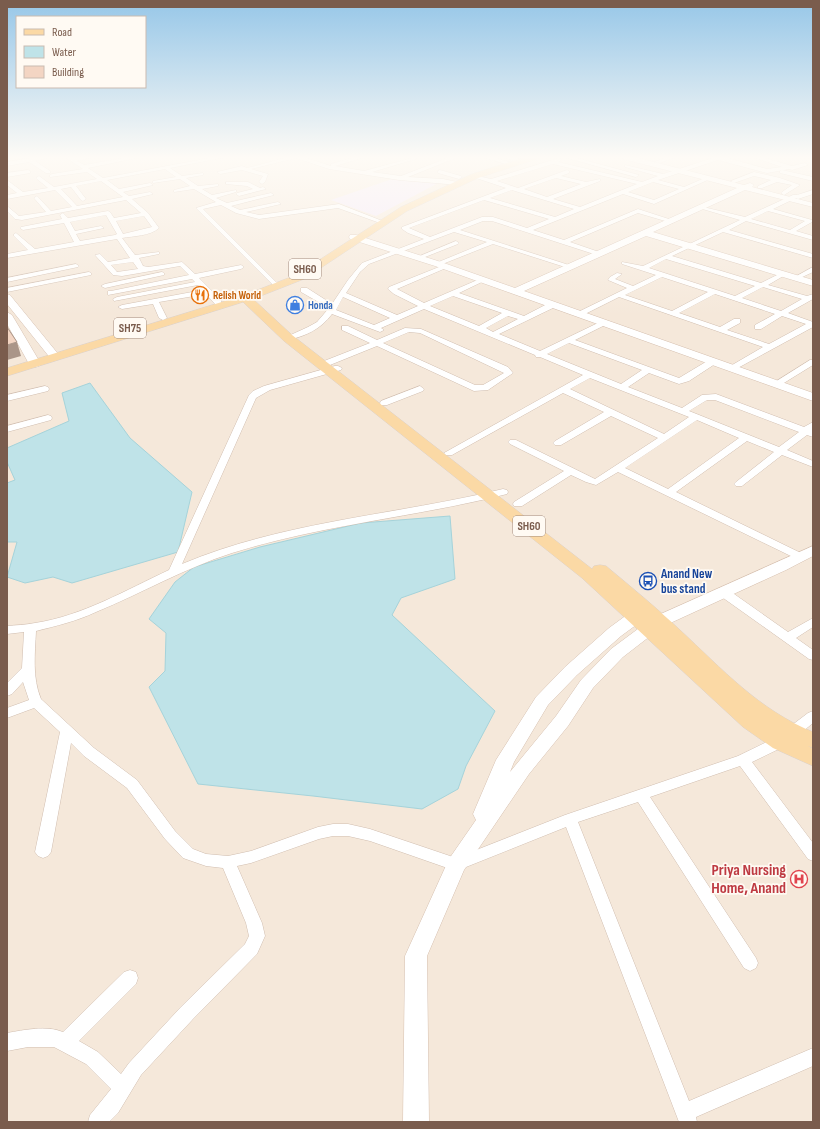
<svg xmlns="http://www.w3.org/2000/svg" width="820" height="1129" font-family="'Sofia Sans Condensed',sans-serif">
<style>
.residential{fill:#f5e8da}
.education{fill:#f3e8fa}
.water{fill:#bfe3e8;stroke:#a5d3da}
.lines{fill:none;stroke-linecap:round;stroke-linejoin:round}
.street-casing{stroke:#d1beb0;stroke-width:1}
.secondary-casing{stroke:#d6c0b0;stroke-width:1}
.primary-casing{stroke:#dad1cd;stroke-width:1}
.street{fill:#fff;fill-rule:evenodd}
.secondary{fill:#fff;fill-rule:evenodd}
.primary{fill:#fbd9a5;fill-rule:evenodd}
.shaded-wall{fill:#aa9588}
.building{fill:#f3d5c3;stroke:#aa9588}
.labels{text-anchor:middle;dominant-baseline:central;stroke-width:3.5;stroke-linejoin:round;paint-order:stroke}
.far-food-label{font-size:11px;font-weight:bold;fill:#c56008;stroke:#fffaf3;text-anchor:start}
.far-shop-label{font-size:11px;font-weight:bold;fill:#366cbe;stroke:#fffaf3;text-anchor:start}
.shield{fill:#fffaf3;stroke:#a28b7f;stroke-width:1}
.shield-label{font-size:12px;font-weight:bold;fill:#7a5c4d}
.transit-label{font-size:13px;font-weight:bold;fill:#164399;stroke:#fffaf3;text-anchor:start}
.near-health-label{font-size:16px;font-weight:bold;fill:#be3a42;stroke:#fffaf3;text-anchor:end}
</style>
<rect width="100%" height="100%" fill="#fdf6ec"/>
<rect class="residential" x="7" y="157" width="806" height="965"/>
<path class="education" d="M392 179 442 181 376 216 331 200Z"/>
<g class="water">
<path d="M90 383 130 438 192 492 178 552 72 583 53 577 25 583 7 577 17 542H7V483L15 480 7 462V448L69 421 62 393Z"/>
<path d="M450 516 455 579 401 598 392 615 495 711 466 766 458 789 422 809 313 796 198 784 149 687 165 671 166 633 149 619 175 582 194 567 260 547 361 523Z"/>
</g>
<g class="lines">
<g class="street-casing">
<g id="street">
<path d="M38 157H50L35 161 50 171V173H46L29 162 7 166V162Z"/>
<path d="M65 157 74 158 93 157 77 161 84 165 130 157H141L88 168 103 178 215 157H226L170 168 182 176 203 173V175L186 178 198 186 218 184V186L202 189 212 195 236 190V192L216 198 227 203 271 193 274 195 231 206 240 210 278 202 281 204 246 212 259 215 339 204 385 222 380 223 338 208 259 219 236 213 221 205 203 209 277 283V285H273L196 208 216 202 194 189 174 192V190L190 186 180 179 153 183V181L176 177 165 169 107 180 119 189 150 183 153 185 123 192 129 196 150 192 153 194 132 199 148 213 159 228C150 236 134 236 122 238L135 255 159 252V254L139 258 143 266 148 267 182 262 195 274 241 265 244 267 241 269 199 278 221 300V304H215L206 294 159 302 167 318 163 320 159 318 153 304 122 309 118 307 122 305 203 290 198 285 114 301 113 299 117 297 195 282 192 279 108 295V291H111L189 275 180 266 122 276 113 275 95 255 100 254 108 262 130 258 117 239 7 258V254L28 250 14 236V234L16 233 35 249 74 242 64 223 23 230 20 228 21 227 62 219 60 215 63 213 68 218 108 211 110 212 114 218 141 213 126 200 22 220 15 219 7 211V206L19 216 46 212 34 198 37 196 51 211 72 207 55 190 7 199V195L17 193 7 185V180L23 192 48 188 37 179 36 178 39 176 54 187 97 179 87 172 50 177V175L52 174 83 169ZM101 181 123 197 77 206 61 189 71 187 81 200 83 201 86 199 76 186ZM106 215 117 234 115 235 80 241 76 234 104 228 101 226 75 231 70 222ZM144 216 152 227 123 234 116 221ZM133 262 138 269 117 272 111 265Z"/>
<path d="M289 157H303L331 166V164L356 157H365L335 166 364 171 416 157V159L372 172 401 176 450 157H458L408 177 443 179 462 183 459 185 399 180 329 169 296 158 251 169 268 174 265 182 262 184 259 182 263 176 242 170 220 174 217 172 242 166 247 168Z"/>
<path d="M483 157H492L509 162 506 164Z"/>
<path d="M503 157H514L519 159 516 161Z"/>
<path d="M564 157H573L639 175 636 177Z"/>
<path d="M667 157H675L660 163 655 162Z"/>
<path d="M716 157H724L767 169 782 167 753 157H761L792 166 805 163 808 165 792 170 789 169 767 173 718 160 658 180 684 187 707 177 712 178 654 204 623 194 533 230 564 240 638 209 675 221 672 223 638 213 570 242 602 253V255L600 256 492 221H483L460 230 572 266V268H568L493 244 440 265H436V263L487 242 454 232 369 264 360 272 346 293 397 315 418 306 394 294 388 289 389 287 444 265 446 266V268L397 289 424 303 482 278 486 280 484 281 459 293 524 316 549 303H555V307L499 334 540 351 602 321H605V325L575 340 679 378 709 360H715V364L689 381 679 384 649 373 628 387 682 408 702 395 716 394 804 427 813 422V437L807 435 787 450 813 461V467L782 455 742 486H736L734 484 736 482 774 452 747 441 676 492 805 555 806 557 805 559H797L618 472 596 485 586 482 571 475 522 506H514L513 504 514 502 564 471 510 444 508 442 510 440H516L595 479 658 438 611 416 561 445H555L553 443 555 441 604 412 563 393 452 455H446L444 453 583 375 540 357H536L535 355 424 309 381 328 384 330 380 332 332 314C321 329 306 336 288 340L284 338 308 327 317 322 329 308 301 292V288H307L332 304 348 280 362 263 424 239 408 233 402 229V227L506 188 473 177V175L491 179 559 158 562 160 558 162 642 182 658 176 625 167V165L663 174ZM553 164 637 184 580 207 553 199 600 181V179L586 182 561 176 569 173V171L567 170 518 188 497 181ZM556 178 581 184 547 197 524 189ZM653 182 679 189 654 200 628 192ZM512 190 515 191 574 209 555 217 490 198ZM484 200 549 219 527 228 493 217H482L430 237 409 228ZM453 296 502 313 479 326 430 306ZM343 297 390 318 374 325 336 310ZM508 316 518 319 493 332 486 328ZM569 343 642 370 621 384 547 354ZM590 378 689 417 664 434 570 389ZM707 400H715L799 432 779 447 689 411ZM697 420 739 438 668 489 625 468Z"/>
<path d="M28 170 30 171V173L7 177V173Z"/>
<path d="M440 170 461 176 462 177 459 179 438 173V171Z"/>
<path d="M782 170 813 177V181L780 173V171Z"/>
<path d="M754 172 780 178 800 185 784 195 781 193 782 192 792 185 777 182 762 188H758V186L771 180 754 176 734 183 731 181Z"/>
<path d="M226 182H248L260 188 263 187 266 189 239 196 236 194 237 193 253 189 247 186 226 184Z"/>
<path d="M813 190V194L798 199 796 198 773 209 812 220V222L796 231 813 236V240L746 221 729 230 813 254V258L723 232 672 256 761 283 781 273H785V275L768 285 807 296 813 294V299L788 313 813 322V327L734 370H731L727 368 763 347 619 297 581 316H578L574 314 627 288 608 280 610 277 617 273 622 274 615 279 633 286 656 275 622 264V262L643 266 740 220 699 208V206L745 217 793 195H797ZM768 211 805 221 790 230 751 219ZM666 259 755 286 735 296 649 268ZM662 277 708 292 672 311 625 295ZM763 287 802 299 781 311 742 298ZM715 294 775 314 755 325V329H761L782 316 806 324 769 344 727 330 740 323V319H734L720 327 679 313Z"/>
<path d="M456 241 459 243 458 244 420 259 415 258Z"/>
<path d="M76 264 79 266 78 267 7 282V278Z"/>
<path d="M813 267V272L798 279 793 278Z"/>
<path d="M89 272 91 273V275L7 292V288Z"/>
<path d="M162 272 164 273V275L105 288 101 286 105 284Z"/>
<path d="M342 326H348L377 340 405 328 421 329 508 367 513 373 488 390 474 391 377 346 325 367H319L318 365 319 363 370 343 342 330ZM409 332 420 333 504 373 483 385H475L383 343Z"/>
<path d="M810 360H813V365L779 386H773L772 384Z"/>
<path d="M335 366H338L342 368 341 370 270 390 256 398 182 564C284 521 397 515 503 489L507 490 508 492 507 494C416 517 321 525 232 553 185 568 142 593 96 612 77 621 56 626 36 631 35 654 32 677 41 699L94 748 137 780 175 831 193 849 206 854 228 856 251 851 318 827 333 824H348L370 829 456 858 565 815 738 756 775 738 808 713 813 711V723L785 746 752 762 813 843V861L808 859 740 766 650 797 756 958 758 963 756 968 750 971 744 968 638 802 578 822 689 1101 813 1048V1066L696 1117 697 1122H679L566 827 456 871 370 841 348 836H333L319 839 251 863 237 866 262 923 265 936 257 954 193 1019 141 1075 118 1113 109 1122H88L90 1115 111 1089 86 1064 54 1047H28L7 1051V1033C24 1030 47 1025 63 1032L124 972 130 970 136 972 138 978 136 984 79 1041 98 1052 121 1074 129 1063 181 1007 245 944 249 936 246 923 223 868 206 866 183 858 165 839 127 788 84 756 71 743 51 852 48 856 43 858 38 856 35 852 60 732 34 708 7 718V708L29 700 23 682 12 694 7 696V683L22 668 24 632 7 634V626C16 625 25 625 35 623 82 616 126 590 169 570L249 395 253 391 264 386Z"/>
<path d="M45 386 48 387 49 389 48 391 7 401V395Z"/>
<path d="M420 386 424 389 423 391 387 405H381L380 403 381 401Z"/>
<path d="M48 415 51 416 52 418 51 420 7 432V426Z"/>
<path d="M723 588 727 589 788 632 813 618V627L796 638 813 650V660L809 659 719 595 717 592 719 589Z"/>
</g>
</g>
<g class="secondary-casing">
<g id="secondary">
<path d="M622 157H634L744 185 750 183 754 185 752 187 813 203V207L745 190 653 232 813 280V286L646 236 524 291 813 393V401L435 266 350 239 349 237 350 235H356L441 262 515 288 737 188 623 159Z"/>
<path d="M7 294 10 295 59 355 61 357 59 359H51L7 304Z"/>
<path d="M7 312 12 315 41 364 39 366 35 367 29 364 7 324Z"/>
<path d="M813 546V556L786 570 666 625 654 633 623 657 593 688 568 726 529 774 464 870 427 956 429 1122H403L405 956 449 859 476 820 473 814 496 760 536 697 565 667 609 628 639 606 645 605 651 606 653 610 651 614 621 636 577 675 548 705 514 762 510 772 556 716 581 680 611 649 654 617Z"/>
</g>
</g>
<g class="primary-casing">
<path id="primary" d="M526 157H538L537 159 478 178 407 211 304 279 253 299 292 335 592 569 594 566 600 565 606 566C631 587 657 608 680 630 722 669 759 710 813 732V748L808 746 813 749V766L773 748 743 727 582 578 284 341 243 302 7 376V368L238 297 236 295 238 293 242 292 247 294 296 275 401 207 472 174Z"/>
</g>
<use href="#street" class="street"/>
<use href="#secondary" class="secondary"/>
<use href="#primary" class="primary"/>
</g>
<path class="shaded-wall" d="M17 342 21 356 7 360V345Z"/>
<path class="building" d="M7 327 17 342 7 345Z"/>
<linearGradient id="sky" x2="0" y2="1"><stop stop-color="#97c7e8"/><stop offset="0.5" stop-color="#fefbf6"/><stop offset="1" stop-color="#fefbf6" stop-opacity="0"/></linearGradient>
<rect width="820" height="315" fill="url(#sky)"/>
<defs>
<g id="restaurant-ring" transform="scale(0.9)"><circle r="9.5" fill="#fffaf3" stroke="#e8710a" stroke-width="1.5"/><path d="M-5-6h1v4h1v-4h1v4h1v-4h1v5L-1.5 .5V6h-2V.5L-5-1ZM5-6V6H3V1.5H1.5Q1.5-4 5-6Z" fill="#e8710a"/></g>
<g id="shop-ring" transform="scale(0.9)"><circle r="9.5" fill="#fffaf3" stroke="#3f7fe0" stroke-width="1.5"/><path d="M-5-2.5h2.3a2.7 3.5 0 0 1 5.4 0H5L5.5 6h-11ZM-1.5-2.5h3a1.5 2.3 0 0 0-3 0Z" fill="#3f7fe0"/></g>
<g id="bus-ring" transform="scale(0.9)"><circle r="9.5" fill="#fffaf3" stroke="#1a4fb4" stroke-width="1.5"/><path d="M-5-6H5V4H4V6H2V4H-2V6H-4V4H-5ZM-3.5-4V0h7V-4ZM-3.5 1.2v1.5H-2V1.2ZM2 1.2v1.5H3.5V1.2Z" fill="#1a4fb4"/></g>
<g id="hospital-ring" transform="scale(0.9)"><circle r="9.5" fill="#fffaf3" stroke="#e0444e" stroke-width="1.5"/><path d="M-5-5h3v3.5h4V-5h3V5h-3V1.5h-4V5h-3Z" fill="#e0444e"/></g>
</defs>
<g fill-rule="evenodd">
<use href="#restaurant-ring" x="200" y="295"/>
<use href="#shop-ring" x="295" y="305"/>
<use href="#bus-ring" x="648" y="581"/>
<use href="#hospital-ring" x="799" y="879"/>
</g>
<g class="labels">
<g class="far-food-label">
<text x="213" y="295">Relish World</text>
</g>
<g class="far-shop-label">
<text x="308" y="305">Honda</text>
</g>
<g class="shield">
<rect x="289" y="259" width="32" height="20" rx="3"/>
<rect x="114" y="318" width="32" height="20" rx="3"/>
<rect x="513" y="516" width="32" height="20" rx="3"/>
</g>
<g class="shield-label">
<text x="305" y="269">SH60</text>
<text x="130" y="328">SH75</text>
<text x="529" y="526">SH60</text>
</g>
<g class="transit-label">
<text x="661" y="574">Anand New<tspan x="661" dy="15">bus stand</tspan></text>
</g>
<g class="near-health-label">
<text x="786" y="870">Priya Nursing<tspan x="786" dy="18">Home, Anand</tspan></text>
</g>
</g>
<rect width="820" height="1129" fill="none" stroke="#7a5c4d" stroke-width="16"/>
<rect x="16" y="16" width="130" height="72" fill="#fffaf3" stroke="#cabbb1"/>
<rect x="24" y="29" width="20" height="6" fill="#fbd9a5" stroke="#cabbb1"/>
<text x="52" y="36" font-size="12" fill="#7a5c4d">Road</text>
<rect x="24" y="46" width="20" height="12" fill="#bfe3e8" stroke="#cabbb1"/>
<text x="52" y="56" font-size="12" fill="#7a5c4d">Water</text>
<rect x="24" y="66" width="20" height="12" fill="#f3d5c3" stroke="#cabbb1"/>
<text x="52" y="76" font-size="12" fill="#7a5c4d">Building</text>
</svg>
